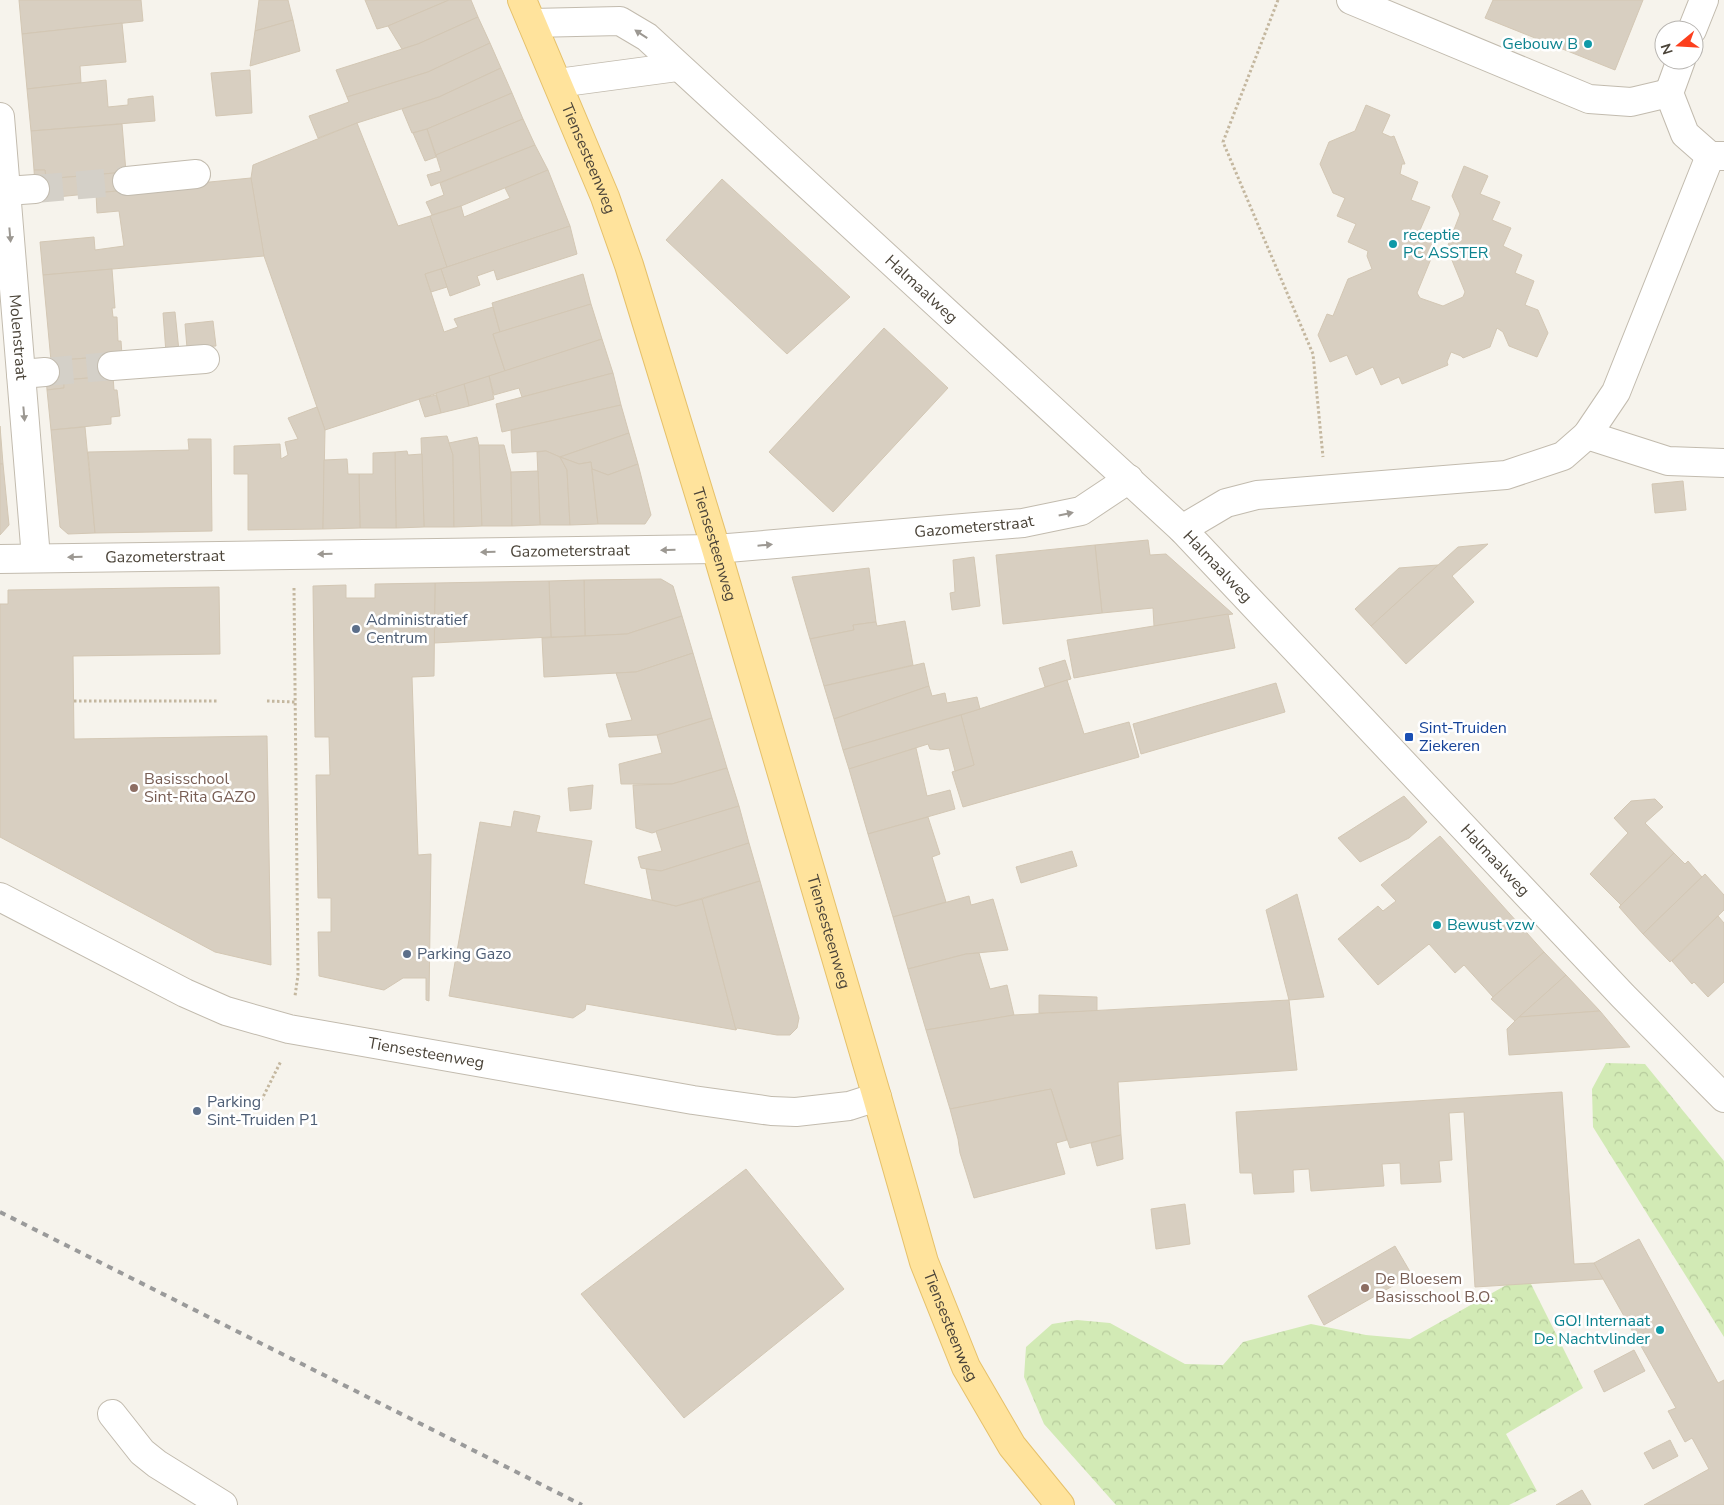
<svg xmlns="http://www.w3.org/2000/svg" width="1724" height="1505" font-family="'Nunito Sans',sans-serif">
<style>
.forest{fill:url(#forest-crowns)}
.building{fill:#d8cfc1;stroke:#d3c7b4}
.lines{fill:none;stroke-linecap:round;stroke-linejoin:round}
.minor-tunnel{stroke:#d4d0c8;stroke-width:28;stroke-dasharray:28 14;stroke-linecap:butt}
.minor-casing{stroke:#c2bbae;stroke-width:30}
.major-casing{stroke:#e6c16a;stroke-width:30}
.path{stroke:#c4b79f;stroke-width:3;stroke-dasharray:2.5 2.5;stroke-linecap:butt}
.minor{stroke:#fff;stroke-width:28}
.major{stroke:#ffe39c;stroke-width:28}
.rail{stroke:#9a9a9a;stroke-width:4;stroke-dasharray:6 6;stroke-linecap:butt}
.oneway{fill:#9c9892}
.culture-dot{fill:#0f9aa8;stroke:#fff;stroke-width:2}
.service-dot{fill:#5c6f8a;stroke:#fff;stroke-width:2}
.transit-dot{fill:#1a4fb4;stroke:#fff;stroke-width:2}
.education-dot{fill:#8d6e63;stroke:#fff;stroke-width:2}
.labels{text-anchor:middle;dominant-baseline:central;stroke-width:5;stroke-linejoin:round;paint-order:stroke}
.culture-label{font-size:16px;fill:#0d838f;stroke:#fff;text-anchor:end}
.street-label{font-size:16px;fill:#4b4439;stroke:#fff}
.service-label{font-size:16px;fill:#4e5e75;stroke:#fff;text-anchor:start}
.transit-label{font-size:16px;fill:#164399;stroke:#fff;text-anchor:start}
.education-label{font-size:16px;fill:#785e54;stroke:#fff;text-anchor:start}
</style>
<defs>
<pattern id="forest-crowns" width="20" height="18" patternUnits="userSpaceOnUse" patternTransform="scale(1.25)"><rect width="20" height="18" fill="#d2eab5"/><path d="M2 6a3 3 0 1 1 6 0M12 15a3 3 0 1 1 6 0" fill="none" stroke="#b6ca9c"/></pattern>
</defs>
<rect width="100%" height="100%" fill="#f6f3ec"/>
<g class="forest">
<path d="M1606 1063 1645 1064 1724 1161V1337L1593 1127 1592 1089Z"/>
<path d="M1526 1274 1583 1388 1506 1434 1537 1491 1509 1505H1116L1044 1424 1024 1377 1026 1347 1052 1324 1077 1320 1110 1323 1185 1364 1223 1365 1243 1342 1311 1324 1366 1335 1410 1339Z"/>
</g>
<g class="building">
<path d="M19 0H141L143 21 22 34Z"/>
<path d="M259 0H288L293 20 255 31Z"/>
<path d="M365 0H449L388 26 377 29Z"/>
<path d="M449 0H471L478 17 418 44 402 49 388 26Z"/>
<path d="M1493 0H1643L1615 70 1485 18Z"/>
<path d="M478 17 490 43 428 72 347 97 336 70 418 44Z"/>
<path d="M293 20 300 51 250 66 255 31Z"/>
<path d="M122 23 126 62 80 66 81 83 27 89 22 34Z"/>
<path d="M490 43 501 68 439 97 357 123 318 138 309 116 349 102 347 97 428 72Z"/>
<path d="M501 68 512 93 427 129 412 133 402 109 439 97Z"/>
<path d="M250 70 252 113 216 116 211 73Z"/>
<path d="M106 80 108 107 128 105V99L153 96 155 121 31 131 27 89Z"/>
<path d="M512 93 523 119 436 155 427 129Z"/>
<path d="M1366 105 1390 115 1382 133 1391 137 1394 136 1405 164H1402L1400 174 1418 182 1411 200 1430 207 1420 230 1428 232 1435 249 1417 293 1420 298 1443 306 1463 297 1465 292 1447 248 1460 214 1452 196 1464 166 1488 176 1480 194 1500 202 1492 220 1511 228 1503 246 1522 255 1515 273 1534 281 1525 305 1538 310 1548 333 1537 357 1509 346 1503 332 1497 328 1490 347 1463 358 1461 356 1451 352 1447 362 1448 365 1402 384 1399 377 1381 385 1373 367 1356 375 1347 355 1330 362 1318 335 1327 314 1333 316 1348 279 1372 269 1367 256 1368 251 1348 242 1356 224 1337 216 1345 198 1333 193 1320 164 1329 142 1355 131Z"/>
<path d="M523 119 535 145 431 186 427 175 441 171 436 155Z"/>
<path d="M357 123 398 226 430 216 447 267 425 274 444 332 458 327 454 319 493 307 500 332 493 334 505 371 325 430 264 256 251 178 253 165Z"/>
<path d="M122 124 126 172 46 179 45 170H34L31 131Z"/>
<path d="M427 129 436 157 425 161 413 133Z"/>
<path d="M535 145 548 170 461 206 432 215 426 202 444 195 440 183Z"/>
<path d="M34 170H45L46 179 126 172 128 190 36 199Z"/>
<path d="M548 170 570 226 447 267 430 216 461 206 464 217 510 198 505 188Z"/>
<path d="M251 178 264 256 43 275 40 242 94 237 95 250 124 246 119 211 97 213 96 193Z"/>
<path d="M722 179 850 297 787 354 666 240Z"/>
<path d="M570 226 577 254 497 280 494 270 477 276 480 285 450 296 441 269Z"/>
<path d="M112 269 115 308H112L113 317H117L118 341H121L122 355 51 361 43 275Z"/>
<path d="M441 269 447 287 431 292 425 274Z"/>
<path d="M583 274 591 304 500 332 492 303Z"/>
<path d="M591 304 602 339 505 371 493 334Z"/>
<path d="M175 312 179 351 166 353 163 313Z"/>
<path d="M213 321 216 346 187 348 185 324Z"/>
<path d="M884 328 948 388 833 512 769 452Z"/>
<path d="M602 339 613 373 522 397 519 388 494 395 489 376Z"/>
<path d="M112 356 113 376 64 380V388L47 390 45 360 50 359 51 361Z"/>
<path d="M613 373 621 405 502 432 496 404Z"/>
<path d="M113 376 114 390H117L120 416 111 417V424L51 430 47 390 64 388V380Z"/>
<path d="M489 376 494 399 469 406 464 384Z"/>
<path d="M464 384 469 406 441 413 436 393Z"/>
<path d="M436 395 441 413 425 417 419 399Z"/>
<path d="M621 405 629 433 560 457 546 451 512 453 511 430Z"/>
<path d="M317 407 325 430 323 529 248 530V474H234V446L280 444 281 459 288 455 285 442 298 439 288 418Z"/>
<path d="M0 426 3 464H0Z"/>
<path d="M85 427 95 533 68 534 60 527 51 430Z"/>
<path d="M629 433 638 464 608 475 592 469 591 462 579 464 560 457Z"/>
<path d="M447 436 453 455 454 527H424L421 438Z"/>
<path d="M477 437 480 450 482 526 454 527 453 455 449 443Z"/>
<path d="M188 439H211L212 531 95 533 88 452 189 450Z"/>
<path d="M479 445H504L511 472 512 526H482Z"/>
<path d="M407 451 408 455 422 454 424 527 396 528 395 452Z"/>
<path d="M546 451 560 457 567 470 570 525H540L537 452Z"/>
<path d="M395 452 396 528H360L359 474H373V453Z"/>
<path d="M560 457 579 464 591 462 598 524 570 525 567 470Z"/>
<path d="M347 459 348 474H359L360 528 323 529 324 460Z"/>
<path d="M0 464H3L9 525 0 535Z"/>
<path d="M638 464 651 515 645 524H598L592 469 608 475Z"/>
<path d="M538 471 540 525 512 526 511 472Z"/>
<path d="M1683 481 1686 510 1655 513 1652 484Z"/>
<path d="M1148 540 1150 555 1166 554 1233 614 1154 626 1153 608 1102 613 1095 545Z"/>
<path d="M1488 544 1452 576 1474 602 1406 664 1371 626 1458 547Z"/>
<path d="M1095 545 1102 613 1003 624 996 555Z"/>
<path d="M974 557 980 606 952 610 950 593 955 592 953 560Z"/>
<path d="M1438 565 1371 626 1355 609 1399 568Z"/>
<path d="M869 568 876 622 853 625 854 630 810 639 792 577Z"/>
<path d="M661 579 673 586 682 616 627 634 585 636 584 580Z"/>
<path d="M584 580 585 636 551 637 549 581Z"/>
<path d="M549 581 551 637 434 643 435 583Z"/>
<path d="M435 583 434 676 412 677 418 855 431 854 429 1001 426 1000V978H403L384 990 319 976 318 932H331V898H318L316 775H330L329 737H315L313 586 346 585V598H375V584Z"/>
<path d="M219 587 220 654 73 656 74 739 267 736 271 965 215 952 0 837V604H8V590Z"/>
<path d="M1228 614 1235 648 1074 678 1067 640Z"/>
<path d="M682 616 693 653 636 672 544 677 542 638 627 634Z"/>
<path d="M905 621 913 665 824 686 810 639 854 630 853 625 876 622 877 626Z"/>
<path d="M693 653 712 718 657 735 609 737 606 724 632 720 616 673 636 672Z"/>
<path d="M1065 660 1071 679 1045 687 1039 668Z"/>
<path d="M924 663 929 686 834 719 824 686Z"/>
<path d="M1067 680 1084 734 1129 722 1139 757 963 807 952 772 974 765 961 715Z"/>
<path d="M1276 683 1285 712 1141 754 1133 724Z"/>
<path d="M929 686 932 696 945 693 947 703 977 697 980 709 843 750 834 719Z"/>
<path d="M961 715 974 765 955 771 949 748 940 750 930 749 928 744 849 769 843 750Z"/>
<path d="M712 718 727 768 672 784H621L619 764 662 753 657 735Z"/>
<path d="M916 748 927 796 950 790 955 809 868 834 849 769Z"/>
<path d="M727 768 739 806 652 833 636 828 633 785 672 784Z"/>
<path d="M593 785 591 809 570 811 568 788Z"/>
<path d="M1404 796 1427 822 1409 838 1360 862 1338 838Z"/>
<path d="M1655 799 1663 807 1645 823 1674 853 1621 905 1590 874 1628 833 1614 818 1631 801Z"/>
<path d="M739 806 749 843 661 871 641 868 638 857 662 851 656 831Z"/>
<path d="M514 811 540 816 536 832 592 841 584 884 676 906 702 899 736 1030 586 1004 585 1010 573 1018 449 996 480 822 511 827Z"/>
<path d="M928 817 940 854 932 857 946 902 893 917 868 834Z"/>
<path d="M1440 836 1544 952 1493 997 1464 965 1455 973 1429 944 1378 985 1338 939 1378 906 1383 911 1396 901 1381 885Z"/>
<path d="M749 843 760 881 676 906 652 900 646 869 661 871Z"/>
<path d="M1072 851 1077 866 1021 883 1016 867Z"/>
<path d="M1674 853 1685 864 1688 861 1702 877 1643 934 1619 907Z"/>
<path d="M1705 874 1724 895V910L1670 962 1643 934Z"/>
<path d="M760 881 799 1018 797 1028 790 1035H777L737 1028 736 1030 702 899Z"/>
<path d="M1297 894 1324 997 1289 1000 1266 910Z"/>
<path d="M969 896 971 905 993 899 1008 950 966 954 908 969 893 917Z"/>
<path d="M1718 916 1724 923V982L1708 997 1694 982 1692 984 1672 961Z"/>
<path d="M1544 952 1566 975 1515 1021 1491 999Z"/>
<path d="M979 953 990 989 1007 985 1014 1015 926 1030 908 969 966 954Z"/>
<path d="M1566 975 1600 1011 1519 1017Z"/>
<path d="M1039 995 1097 997V1011L1039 1013Z"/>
<path d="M1289 1000 1297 1070 1118 1082 1121 1135 1070 1148 1051 1089 950 1109 926 1030 1014 1015Z"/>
<path d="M1600 1011 1630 1047 1509 1055 1507 1029 1519 1017Z"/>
<path d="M1051 1089 1067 1140 1056 1143 1065 1174 974 1198 960 1153 958 1139 950 1109Z"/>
<path d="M1562 1092 1574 1264 1594 1263 1604 1279 1475 1287 1464 1112 1449 1113 1452 1160 1439 1161 1441 1182 1401 1184 1400 1163 1382 1164 1384 1186 1311 1191 1309 1169 1293 1170 1294 1192 1254 1194 1252 1173H1240L1236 1112Z"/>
<path d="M1121 1135 1123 1159 1097 1166 1091 1143Z"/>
<path d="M746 1169 844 1289 684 1418 581 1294Z"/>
<path d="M1185 1204 1190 1244 1156 1249 1151 1209Z"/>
<path d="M1639 1239 1718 1383 1724 1380V1505H1644L1709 1469 1692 1438 1685 1442 1668 1411 1676 1408 1594 1263Z"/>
<path d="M1395 1246 1412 1275 1324 1325 1308 1296Z"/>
<path d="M1634 1350 1645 1371 1604 1392 1594 1371Z"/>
<path d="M1670 1440 1678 1456 1653 1469 1644 1453Z"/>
<path d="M1582 1490 1591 1505H1556Z"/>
</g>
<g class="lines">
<g class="minor-tunnel">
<path d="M35 189 127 181"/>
<path d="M45 372 112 366"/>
</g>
<g class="minor-casing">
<g id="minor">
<path d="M1351 0 1589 99 1631 102 1669 93"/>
<path id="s1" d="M532 23 620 21 647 37 1182 529 1623 996 1724 1098"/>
<path d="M1692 30 1704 0"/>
<path d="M1681 60 1669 93 1685 134 1710 156H1724"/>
<path d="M558 83 677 67"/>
<path id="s2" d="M0 117 36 558"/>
<path d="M127 181 196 174"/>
<path d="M6 191 35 189"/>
<path d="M112 366 205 359"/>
<path d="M21 374 45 372"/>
<path d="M1587 435 1668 461 1724 463"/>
<path d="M1182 529 1226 503 1257 495 1506 475 1563 456 1587 435 1616 392 1710 156"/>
<path id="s3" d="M0 559 716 549 1023 523 1081 511 1129 479"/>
<path id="s4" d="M0 897 185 993 226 1011 289 1029 693 1100 771 1111 796 1112 849 1106 877 1097"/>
<path d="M112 1414 142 1452 157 1464 223 1505"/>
</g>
</g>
<g class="major-casing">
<g id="major">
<path id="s5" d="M522 0 605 197 629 265 716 549 877 1097 924 1262 966 1367 1012 1446 1060 1505"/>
</g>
</g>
<g class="path">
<path d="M1278 0 1223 142 1313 354 1323 457"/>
<path d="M294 588 298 975 295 996"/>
<path d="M74 701H218"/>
<path d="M267 701 295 702"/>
<path d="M259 1105 281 1061"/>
</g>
<use href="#minor" class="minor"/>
<use href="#major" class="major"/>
<path class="rail" d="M0 1212 582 1505"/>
</g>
<defs><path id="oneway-solid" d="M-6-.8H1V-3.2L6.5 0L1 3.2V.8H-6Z" transform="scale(1.25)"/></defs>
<g class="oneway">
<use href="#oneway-solid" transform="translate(641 34) rotate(-147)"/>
<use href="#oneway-solid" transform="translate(10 235) rotate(85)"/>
<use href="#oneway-solid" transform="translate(24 414) rotate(85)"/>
<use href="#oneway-solid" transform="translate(1066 514) rotate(-12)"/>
<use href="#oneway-solid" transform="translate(765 545) rotate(-5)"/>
<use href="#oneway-solid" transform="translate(668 550) rotate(179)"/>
<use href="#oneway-solid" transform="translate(488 552) rotate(179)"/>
<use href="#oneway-solid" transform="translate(325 554) rotate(179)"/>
<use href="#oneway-solid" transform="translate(75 557) rotate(179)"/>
</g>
<g class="culture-dot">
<circle cx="1588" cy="44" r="5"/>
<circle cx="1393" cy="244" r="5"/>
<circle cx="1437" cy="925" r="5"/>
<circle cx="1660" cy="1330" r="5"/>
</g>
<g class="service-dot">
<circle cx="356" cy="629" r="5"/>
<circle cx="407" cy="954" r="5"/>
<circle cx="197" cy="1111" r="5"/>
</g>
<rect class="transit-dot" x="1404" y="732" width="10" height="10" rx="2.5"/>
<g class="education-dot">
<circle cx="134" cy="788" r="5"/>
<circle cx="1365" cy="1288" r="5"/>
</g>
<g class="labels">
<g class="culture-label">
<text x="1578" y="44">Gebouw B</text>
<text x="1403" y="235" text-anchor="start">receptie<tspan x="1403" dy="18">PC ASSTER</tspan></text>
<text x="1447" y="925" text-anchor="start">Bewust vzw</text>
<text x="1650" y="1321">GO! Internaat<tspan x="1650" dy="18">De Nachtvlinder</tspan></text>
</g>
<g class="street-label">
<text stroke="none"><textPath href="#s5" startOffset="172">Tiensesteenweg</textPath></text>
<text stroke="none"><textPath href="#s1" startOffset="492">Halmaalweg</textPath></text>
<text stroke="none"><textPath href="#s2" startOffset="221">Molenstraat</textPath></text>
<text stroke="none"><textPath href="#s3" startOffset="975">Gazometerstraat</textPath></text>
<text stroke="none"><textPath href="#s5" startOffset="578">Tiensesteenweg</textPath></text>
<text stroke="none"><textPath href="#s3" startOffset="570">Gazometerstraat</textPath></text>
<text stroke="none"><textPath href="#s3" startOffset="165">Gazometerstraat</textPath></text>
<text stroke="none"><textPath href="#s1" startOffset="898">Halmaalweg</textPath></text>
<text stroke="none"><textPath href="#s1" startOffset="1302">Halmaalweg</textPath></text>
<text stroke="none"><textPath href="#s5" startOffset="982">Tiensesteenweg</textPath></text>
<text stroke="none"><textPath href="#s4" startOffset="458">Tiensesteenweg</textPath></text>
<text stroke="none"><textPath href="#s5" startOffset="1395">Tiensesteenweg</textPath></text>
</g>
<g class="service-label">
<text x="366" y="620">Administratief<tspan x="366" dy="18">Centrum</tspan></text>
<text x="417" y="954">Parking Gazo</text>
<text x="207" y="1102">Parking<tspan x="207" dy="18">Sint-Truiden P1</tspan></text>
</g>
<g class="transit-label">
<text x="1419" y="728">Sint-Truiden<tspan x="1419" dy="18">Ziekeren</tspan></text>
</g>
<g class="education-label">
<text x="144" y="779">Basisschool<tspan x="144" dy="18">Sint-Rita GAZO</tspan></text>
<text x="1375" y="1279">De Bloesem<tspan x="1375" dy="18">Basisschool B.O.</tspan></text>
</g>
</g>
<g transform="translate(1679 45) rotate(252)"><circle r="24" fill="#ffffff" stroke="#b7b4b0"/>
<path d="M0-4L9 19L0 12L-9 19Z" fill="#fc3f1d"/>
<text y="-8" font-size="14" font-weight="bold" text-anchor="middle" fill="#4b4439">N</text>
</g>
</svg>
